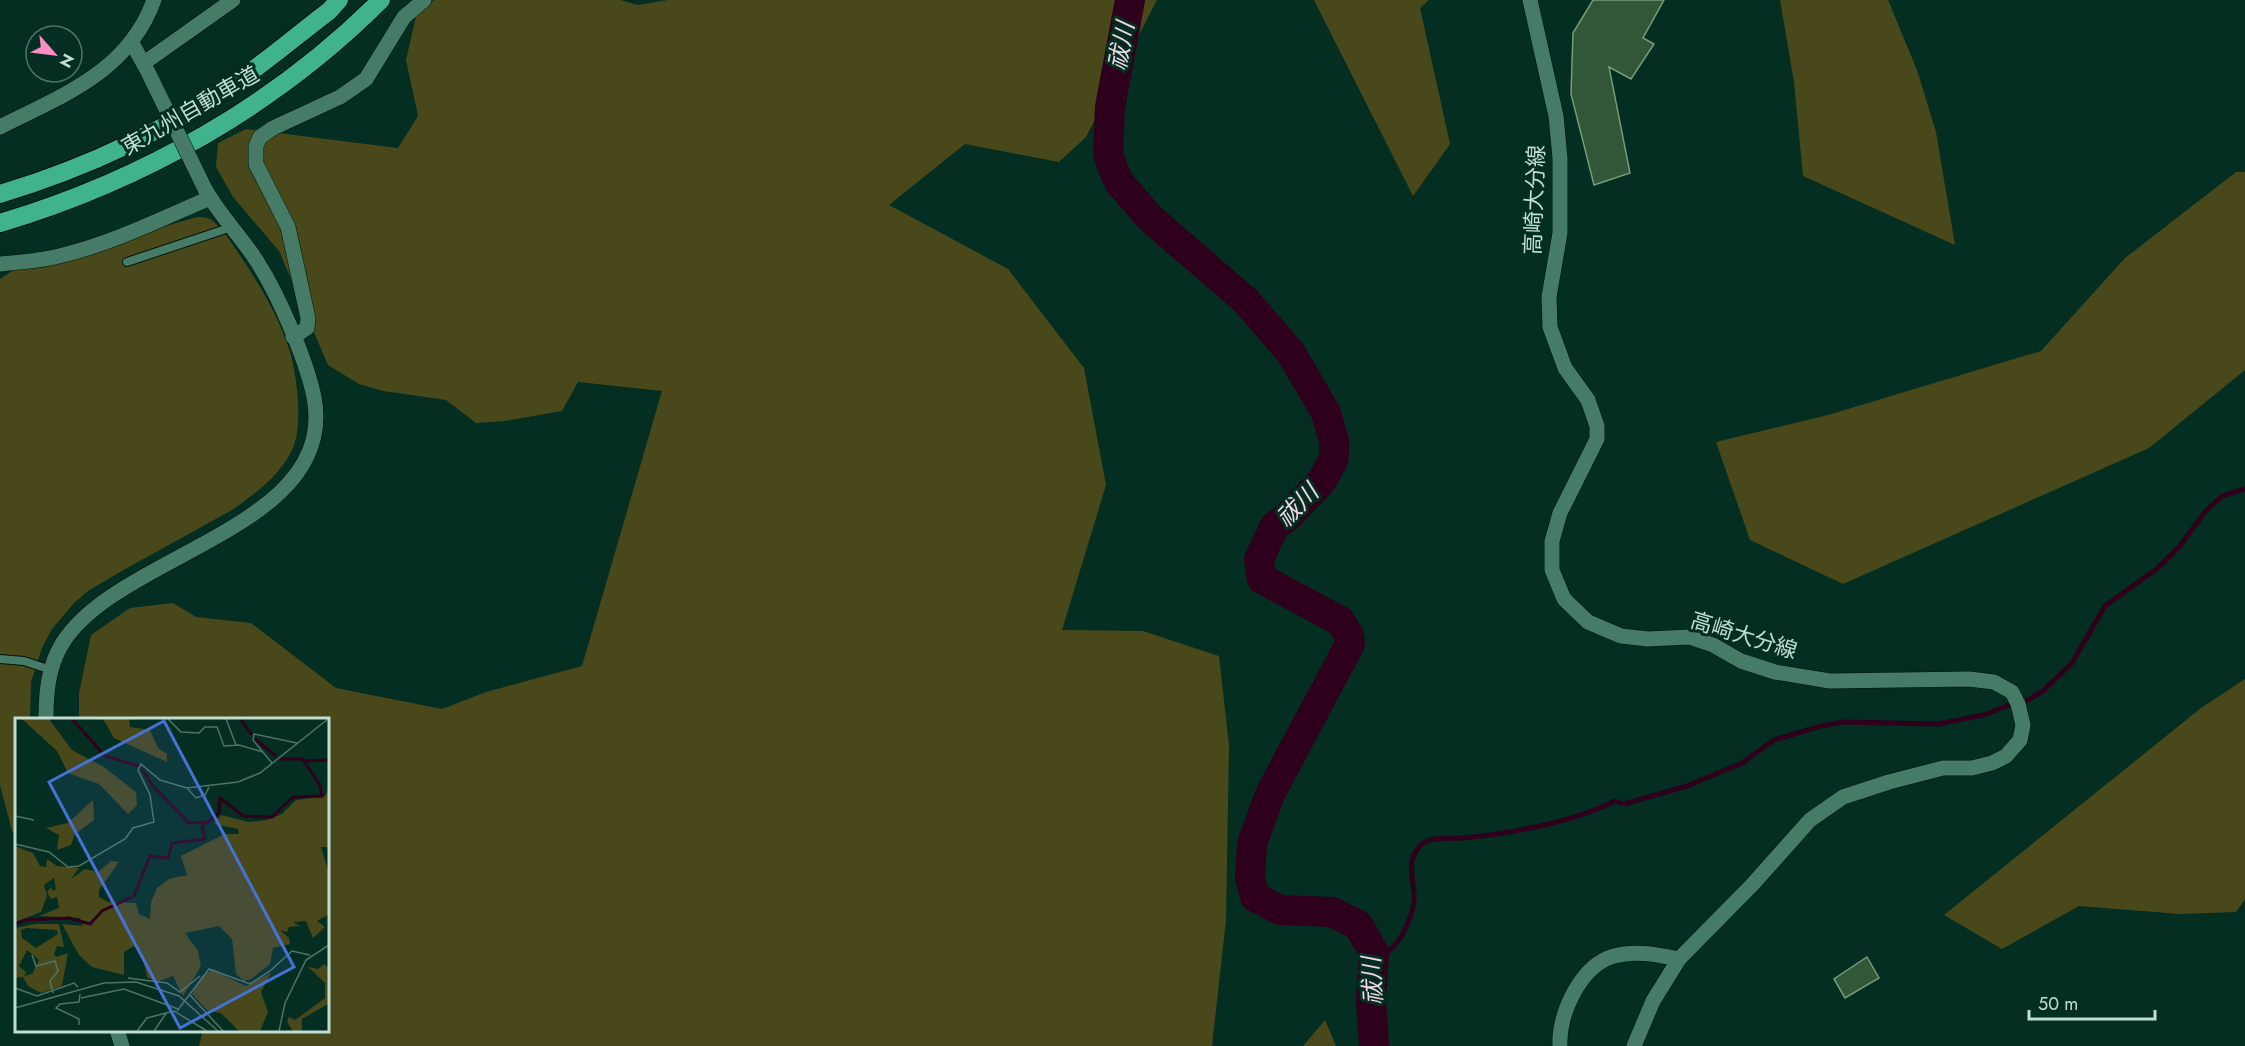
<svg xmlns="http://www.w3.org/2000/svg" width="2245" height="1046" font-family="Jost,'Noto Sans JP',sans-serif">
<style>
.green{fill:#49481a}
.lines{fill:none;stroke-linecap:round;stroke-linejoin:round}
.stream{stroke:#2f001c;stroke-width:5}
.river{stroke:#2f001c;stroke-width:30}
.building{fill:#325638;stroke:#769c7b;stroke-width:1.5}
.service-casing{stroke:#00140c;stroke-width:10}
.minor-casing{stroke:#00140c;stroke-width:16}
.tertiary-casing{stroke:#00140c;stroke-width:16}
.secondary-casing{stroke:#00140c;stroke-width:16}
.motorway-casing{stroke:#00140c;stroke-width:20}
.service{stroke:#467b67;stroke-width:8}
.minor{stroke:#467b67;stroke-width:15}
.tertiary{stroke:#467b67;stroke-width:15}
.secondary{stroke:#467b67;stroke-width:15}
.motorway{stroke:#40b28e;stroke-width:18}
.tertiary-bridge-casing{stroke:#00140c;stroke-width:16;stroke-linecap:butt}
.tertiary-bridge{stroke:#467b67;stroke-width:15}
.labels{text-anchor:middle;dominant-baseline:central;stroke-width:6;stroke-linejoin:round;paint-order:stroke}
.street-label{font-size:22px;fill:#c1dcd1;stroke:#032e21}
.water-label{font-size:24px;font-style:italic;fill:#f3d7e4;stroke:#032e21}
.inset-river{fill:none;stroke:#2f001c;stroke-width:3}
.inset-road{fill:none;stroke:#4f7467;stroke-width:1.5}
.view{fill:#4672d6;fill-opacity:0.15;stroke:#4672d6;stroke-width:3}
.inset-edge{fill:none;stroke:#c1dcd1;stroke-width:3}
</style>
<rect width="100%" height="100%" fill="#032e21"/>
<g class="green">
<path d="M434 0H620L638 5 668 0H1157L1086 137 1059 162 965 144 889 205 1008 269 1084 368 1106 485 1062 630 1143 631 1219 656 1229 746 1226 920 1212 1046H199L203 1030H327V719H79V693L91 635 130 608 173 603 196 617 251 623 336 688 442 709 486 692 582 666 662 391 578 382 562 411 505 421 476 423 446 400 383 391 359 384 328 365 279 251 233 197 216 167 218 143 246 129 398 148 418 116 406 60 417 12Z"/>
<path d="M1314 0H1429L1420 8 1450 144 1413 196Z"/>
<path d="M1780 0H1888L1917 70 1936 132 1955 245 1803 176 1794 82Z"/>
<path d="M2236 172H2245V370L2149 448 1843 584 1750 540 1716 442 1828 415 2041 351 2125 258Z"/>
<path d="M197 217C203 217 209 217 214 222 224 230 232 244 239 254 260 285 279 317 290 352 297 376 303 425 293 448 281 475 256 493 232 510L120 572 88 591 74 603 52 629 42 648 31 682 30 719H16V838L12 831 0 785V279L15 269Z"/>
<path d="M2245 679V899L2236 912 2180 914 2079 906 2002 949 1944 915 2201 708Z"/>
<path d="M1325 1020 1336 1046H1303Z"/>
</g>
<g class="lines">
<path class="stream" d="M1373 964C1380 958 1388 952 1394 946 1404 935 1413 914 1414 900 1415 881 1405 863 1419 847 1429 835 1450 839 1463 838 1512 833 1571 823 1615 801L1624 804 1687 786 1742 763 1774 740 1821 726 1844 722 1938 724 1984 715 2011 704H2021L2043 691 2072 663 2105 606 2158 568 2179 547 2205 512 2222 496 2245 489"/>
<path class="river" d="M1130 0 1110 107 1108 153 1113 169 1119 182 1149 217 1246 301 1291 353 1326 413 1334 441V458L1322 481 1287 517 1274 527 1259 559 1262 579 1340 621 1349 635 1350 644 1270 794 1252 844 1250 878 1255 897 1280 910 1332 912 1358 925 1374 952 1371 1000 1374 1046"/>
</g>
<g class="building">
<path d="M1593 0H1664L1643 38 1654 44 1631 79 1609 67 1630 173 1594 185 1571 94 1573 33Z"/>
<path d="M1867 957 1879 978 1845 998 1834 979Z"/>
</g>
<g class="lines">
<g class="service-casing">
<g id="service">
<path d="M127 262 232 227"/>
<path d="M0 659 24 661 51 670"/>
</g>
</g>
<g class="minor-casing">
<g id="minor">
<path d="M144 63 233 0"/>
<path d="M0 264C20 262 40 261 59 256 111 244 161 219 210 198"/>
<path d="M293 337 307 328 308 318 288 227 256 164V146L260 137 273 128 340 97 366 79 404 17 424 0"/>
<path d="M1560 1046C1558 1014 1581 965 1614 956 1635 950 1658 955 1679 959"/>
</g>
</g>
<g class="tertiary-casing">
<g id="tertiary">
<path d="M132 43 148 72"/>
<path d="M0 127C63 95 128 72 154 0"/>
<path d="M46 719C46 693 48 667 62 644 117 553 339 529 314 397 306 359 279 296 258 263 242 237 220 216 205 189"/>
<path d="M117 1030 122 1046"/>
</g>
</g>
<g class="secondary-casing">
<path id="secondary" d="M1530 0 1556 116 1560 158V233L1549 297 1550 327 1565 368 1588 400 1597 426V439L1560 513 1552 541V570L1564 599 1588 622 1621 636 1648 639 1689 637 1713 645 1741 661 1775 672 1830 681 1969 679 1994 682 2012 692 2018 704 2023 725 2020 740 2006 756 1992 763 1972 768H1943L1889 782 1843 797 1810 820 1752 885 1679 959 1653 1001 1634 1046"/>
</g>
<g class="motorway-casing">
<g id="motorway">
<path d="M0 194C86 168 168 130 242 78 272 57 300 33 329 11L339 0"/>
<path d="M0 223C142 181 276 105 381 0"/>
</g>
</g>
<use href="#service" class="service"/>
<use href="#minor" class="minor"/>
<use href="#tertiary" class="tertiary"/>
<use href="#secondary" class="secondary"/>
<use href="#motorway" class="motorway"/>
<g class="tertiary-bridge-casing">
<path id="tertiary-bridge" d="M148 72 205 189"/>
</g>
<use href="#tertiary-bridge" class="tertiary-bridge"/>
</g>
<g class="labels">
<g class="street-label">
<text transform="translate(190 110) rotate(-30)">東九州自動車道</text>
<text transform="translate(1534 200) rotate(-88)">高崎大分線</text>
<text transform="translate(1744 635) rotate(17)">高崎大分線</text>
</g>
<g class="water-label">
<text transform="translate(1121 46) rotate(-79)">祓川</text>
<text transform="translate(1297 505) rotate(-46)">祓川</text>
<text transform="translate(1372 981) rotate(-93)">祓川</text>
</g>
</g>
<g transform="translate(15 718)">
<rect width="314" height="314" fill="#032e21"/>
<path d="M7 1H34L57 32 89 49 121 74 122 87 113 96 84 66 53 55 42 33ZM88 1H114L115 9 135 12 143 30 152 36V44L99 20ZM313 72V129H306L313 152V197L302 203 310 209 298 220 291 203 278 204 290 211 284 208 274 209 272 214 265 212 274 220 275 226 258 230 255 246 236 261 229 263 221 256 217 221 204 208 170 215 183 233 186 248 168 278 158 258 142 264 132 259 128 240 119 228 109 234V257L77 249 64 237 47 206 68 208 65 200 24 198 44 190 42 179 36 181 32 174 36 169 38 173 41 171 39 160 29 167 32 178 26 194 0 204V128L18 135 25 148 31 149 32 141 42 148 64 150 56 161 70 151 83 154 96 143 104 144 84 172V179L93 184 121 185 124 196 135 201 136 184 142 170 154 161 172 157 166 138 210 116H224L223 111 199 106 206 97 234 104 252 102 267 96 281 82 310 78ZM78 82 79 102 60 116 56 127 42 132 44 117 31 110 53 105ZM20 206H44L49 229 42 228 39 236 41 239 53 235 47 268 26 275 13 268 8 259 0 260V210ZM12 210 42 212 43 216 21 230 7 220 6 212ZM12 232 24 242 17 256 9 258 11 254 4 248ZM309 246 313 249V286L287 301V313H278L272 304 274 299 280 302 310 280V265L293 249 303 251ZM197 252 231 268 256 255 246 274 253 294 245 313H224L206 295 193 293 177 276 187 258Z" fill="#49481a" fill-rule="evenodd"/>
<path class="inset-river" d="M57 1 90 38 124 48M225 1 237 17M240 21 261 38M265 41H289M127 51 138 68 174 105 190 104M0 206 11 202 54 200 75 206 87 193 119 178 135 138 153 140 157 125 190 121 187 108 204 95 205 80 228 98 257 99 278 79 307 78 305 67 289 43 314 42"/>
<path class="inset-road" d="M153 1 166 14 184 15 190 9H202L209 28 224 27 248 34M211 1 221 27M257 45 238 22 239 16 282 25M172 70 181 80 190 77 194 69M0 98 19 102M0 126 34 134 53 149 64 148 110 121 118 110 139 104 135 77 123 52 126 46 145 62 172 70 223 64 245 55 313 1M17 237 21 248 40 243 43 253 35 263 38 275M113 260 152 265 165 274 185 258M0 270 22 278 59 265 63 269M174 276 208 313M66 280 109 271 163 291M0 290 89 265 121 264 164 278 203 313M162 293 194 251 235 266 255 253 277 233 295 237M64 307V301L41 290 45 286 64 284 65 276M122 313 132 300 159 293 192 313M139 313 152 294M264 313 270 285 291 242 314 227"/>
<path class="view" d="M149 3 279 249 165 310 34 64Z"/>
<rect width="314" height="314" class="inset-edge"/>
</g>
<g transform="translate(54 54) rotate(118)"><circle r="28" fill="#032e21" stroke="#4f7467" stroke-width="1.5"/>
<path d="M0-4.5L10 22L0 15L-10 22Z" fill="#fa8fc7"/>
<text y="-9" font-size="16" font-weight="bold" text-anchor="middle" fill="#c1dcd1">N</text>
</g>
<path d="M2029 1010v9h126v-9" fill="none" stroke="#c1dcd1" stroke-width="3"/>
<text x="2038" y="1010" font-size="18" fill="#c1dcd1" stroke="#032e21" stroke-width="4.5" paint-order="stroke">50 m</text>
</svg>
